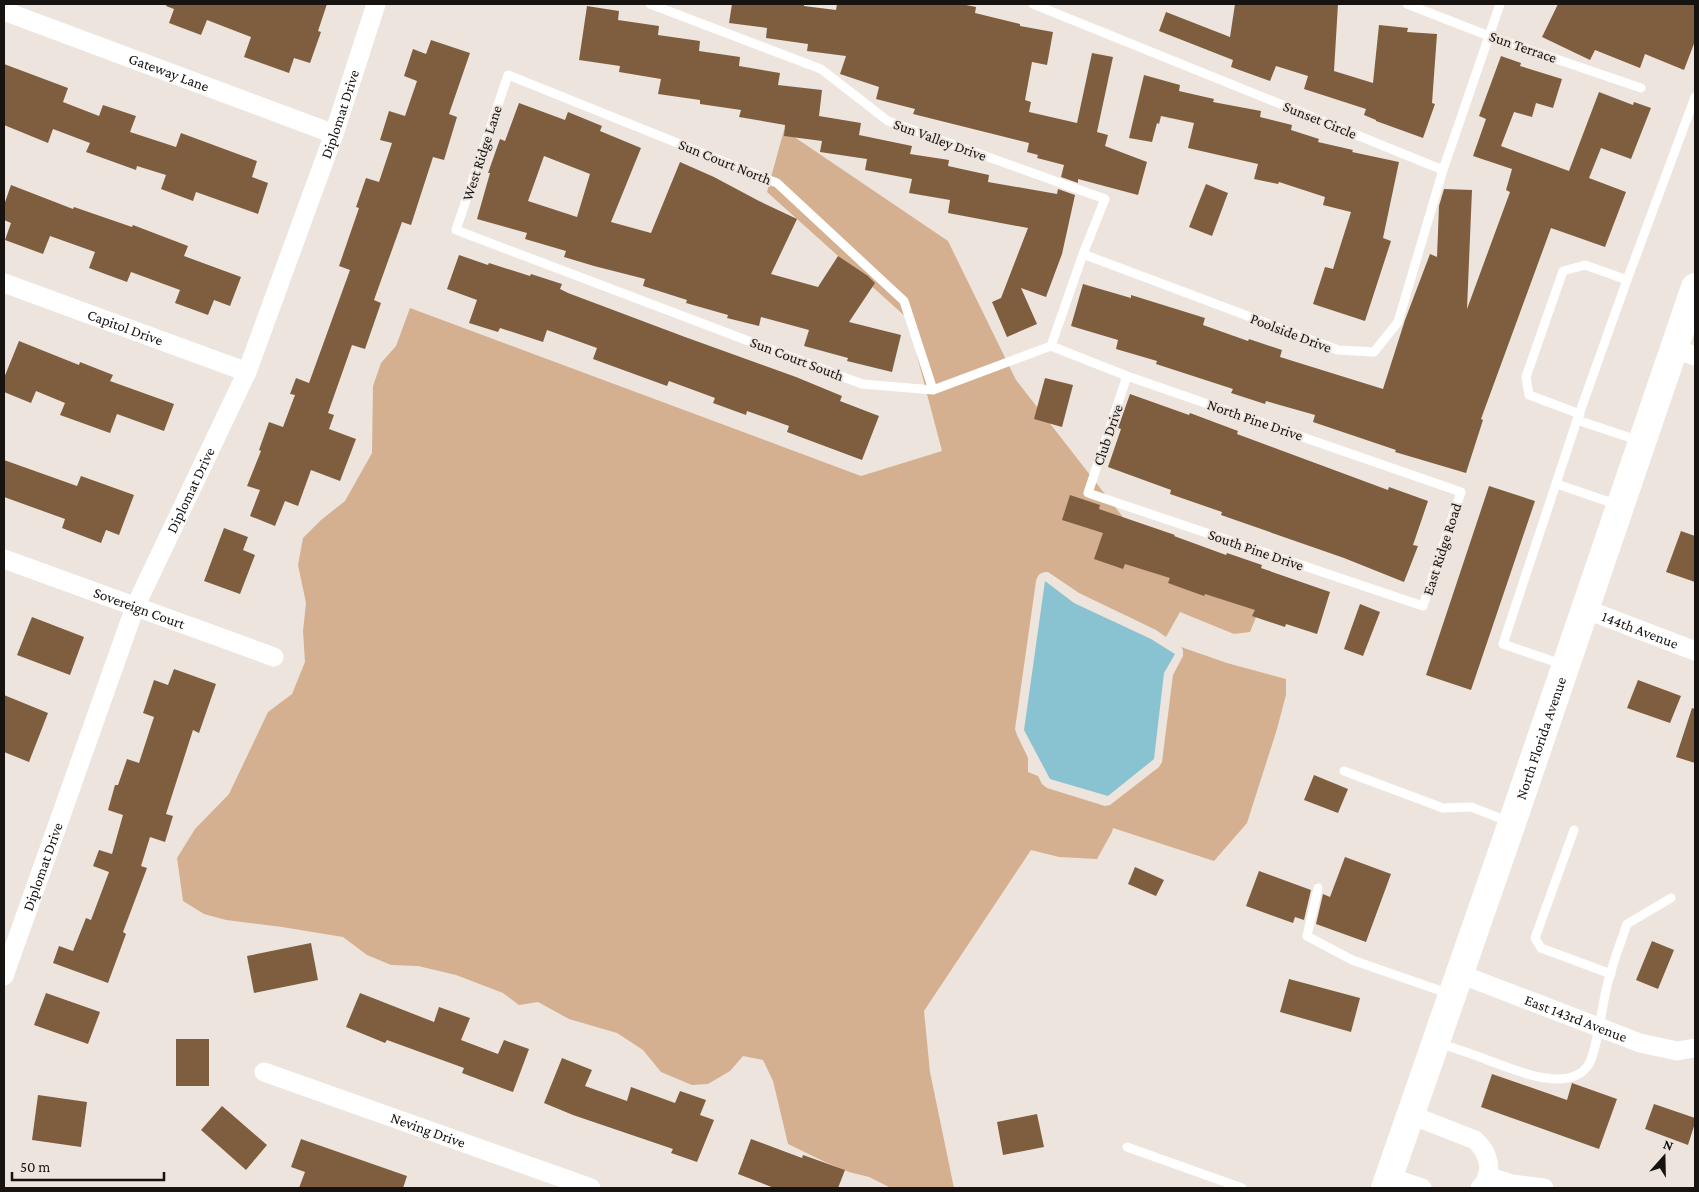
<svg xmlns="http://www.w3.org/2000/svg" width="1699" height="1192" font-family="'Crimson Pro',serif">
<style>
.green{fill:#d4b091}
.water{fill:#89c2d0}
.building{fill:#7f5e3f;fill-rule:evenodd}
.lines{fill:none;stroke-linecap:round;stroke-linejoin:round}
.lane{stroke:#fff;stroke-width:9}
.street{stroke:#fff;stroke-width:19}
.primary{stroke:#fff;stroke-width:28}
.labels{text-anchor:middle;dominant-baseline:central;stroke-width:4;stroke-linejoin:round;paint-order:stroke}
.street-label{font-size:15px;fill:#161311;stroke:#ede5dd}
</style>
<rect width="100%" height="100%" fill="#ede5dd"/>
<path class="green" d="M784 130 948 241 1016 380 1126 521 1273 576 1250 632 1234 634 1180 612 1166 637 1156 630 1079 593 1048 572C1041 572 1038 574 1036 581L1015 729 1017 735 1028 758V772L1038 776 1042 784 1047 788 1105 806 1110 805 1159 767 1162 762 1173 675 1183 656V650L1181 647 1227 663 1286 679V695L1277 729 1247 823 1214 861 1113 828 1112 832 1097 859 1059 857 1031 850 924 1011 930 1072 954 1188H891L869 1177 849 1172 825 1162 788 1144 773 1081 763 1060 743 1056 730 1071 708 1084 692 1085 661 1072 643 1050 617 1033 569 1019 538 1002 519 1005 503 993 456 975 418 966 391 965 367 955 343 937 282 927 226 920 204 914 183 901 177 858 195 829 229 794 268 712 292 694 305 662 303 631 306 603 298 565 303 538 321 520 345 501 372 453 373 386 381 363 396 346 410 308 861 476 942 451 907 318 767 192Z"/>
<path class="water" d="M1045 581 1074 603 1151 639 1175 654 1164 673 1154 759 1108 796 1050 779 1024 730Z"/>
<g class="building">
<path d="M167 4H327L318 31 321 32 310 63 294 58 289 73 244 57 251 37 207 20 201 35 169 23 174 9 166 6Z"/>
<path d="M732 4H804V6L836 10 837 4H961L976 7 975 13 1020 24V26L1053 32 1047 65 1032 62 1025 100 1031 102 1029 112 1077 123 1092 53 1113 57 1097 132 1108 135 1105 146 1147 162 1138 195 1078 179V183L1061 177 1064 165 1037 158 1038 155 1027 152 1029 143 913 114 915 109 876 99 879 87 840 74 846 56 807 51 808 44 766 38 767 28 729 23Z"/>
<path d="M1235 4H1338L1334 71 1373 83 1379 25 1408 28 1407 32 1437 34 1432 103 1435 104 1423 138 1376 121V120L1364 115 1366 109 1304 89 1308 76 1276 66 1270 81 1231 67 1233 60 1159 31 1166 12 1230 37Z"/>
<path d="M1558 4H1695V41L1684 70 1645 54 1640 68 1595 50 1590 60 1542 37Z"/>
<path d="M587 6 619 11 618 20 659 26 658 35 700 41 699 51 740 57 739 66 780 73 778 85 822 90 819 116 861 123 859 135 912 146 910 154 949 160 948 166 989 175 988 182 1057 194 1058 189 1075 195 1062 254 1046 297 1021 288 1037 324 1007 337 992 302 1001 298 1028 228 948 213 950 200 909 193 912 179 865 170 867 159 820 152 822 141 784 136 785 125 739 117 741 110 700 104V100L658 94 661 79 619 72 620 66 579 60Z"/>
<path d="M431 40 470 53 449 114 457 117 444 160 433 157 411 225 402 222 374 300 381 303 365 349 352 345 328 413 334 415 329 429 356 439 340 481 311 470 298 506 285 501 275 526 250 516 260 490 247 486 261 451 259 450 269 422 283 427 295 395 290 394 296 378 309 383 350 270 339 266 359 208 356 207 366 178 379 182 392 143 380 140 389 111 405 116 417 81 404 76 413 49 426 54Z"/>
<path d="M1501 56 1521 63 1520 66 1562 79 1553 108 1536 103 1532 117 1514 112 1501 146 1569 171 1599 92 1633 105 1634 102 1651 108 1631 159 1601 148 1589 178 1626 192 1605 247 1551 228 1481 419 1483 420 1466 473 1395 452 1396 450 1313 422 1315 415 1266 401 1265 404 1231 393 1233 389 1156 364 1157 361 1116 349 1118 340 1071 326 1083 284 1131 298V295L1205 318 1203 325 1248 341 1249 339 1282 350 1280 357 1383 389 1405 320 1430 254 1437 257 1439 206 1444 189 1472 190 1467 309 1510 192 1506 190 1512 169 1473 156 1486 119 1479 116Z"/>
<path d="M4 64 68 88 63 102 99 116 103 105 136 116 130 132 176 147 181 133 257 161 252 177 268 183 258 214 196 192 193 201 161 189 166 175 137 166 136 170 86 152 90 143 53 129 48 143 4 125Z"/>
<path d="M1144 75 1180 85 1179 91 1214 99 1213 102 1261 111 1260 117 1292 125 1291 130 1319 139 1318 142 1353 150 1352 152 1399 162 1383 238 1391 241 1365 321 1313 304 1325 267 1333 269 1351 212 1323 205 1325 197 1279 182 1278 184 1254 179 1258 164 1188 148 1194 123 1161 116 1159 124 1157 123 1152 142 1129 138Z"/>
<path d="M519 103 565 120 568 112 602 126 600 131 641 148 611 222 651 233 680 162 714 177 759 201 797 219 771 274 818 287 838 256 868 276 875 283 849 322 901 335 892 372 847 361 848 358 804 346 809 330 761 317 759 326 727 318 728 315 686 303 687 300 643 286 645 279 594 266 564 257 566 251 525 239 527 233 477 219 490 173H488L500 139 505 141ZM544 156 590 174 577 217 528 201Z"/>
<path d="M1206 184 1228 193 1212 236 1189 227Z"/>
<path d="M11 185 73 209 74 207 132 227 133 225 188 246 184 256 241 277 230 306 214 300 208 315 175 303 180 290 131 272 127 282 89 268 95 252 50 236 43 254 5 240 11 223 4 220V205Z"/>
<path d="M459 255 488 265 489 263 530 276 531 274 562 284 560 289 568 293 685 337 796 377 842 396 840 401 879 416 862 460 787 432 789 426 747 411 746 415 713 403 715 398 669 381 667 386 593 359 597 348 547 330 543 342 500 328 498 332 469 323 477 300 447 289Z"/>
<path d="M19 341 79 365 80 362 113 375 110 381 174 404 164 431 117 414 110 433 60 415 65 403 36 391 31 403 4 392V378Z"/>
<path d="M1045 378 1073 385 1062 427 1034 419Z"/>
<path d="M1130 394 1189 415 1190 413 1238 431 1237 434 1388 490 1389 487 1428 501 1413 545 1418 546 1404 582 1344 558 1221 515 1222 512 1170 494 1171 490 1108 467 1121 429 1118 428Z"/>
<path d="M4 460 77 486 81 476 134 495 119 535 106 530 101 543 62 528 65 519 4 497Z"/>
<path d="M1489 486 1535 501 1471 690 1426 675Z"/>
<path d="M1070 495 1100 505 1099 509 1175 535 1174 536 1226 555 1227 553 1262 565 1261 568 1330 592 1317 634 1286 624 1285 627 1252 616 1255 610 1205 594 1204 596 1168 583 1170 578 1125 564 1123 569 1094 559 1103 533 1062 520Z"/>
<path d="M224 528 248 537 243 550 255 555 240 594 204 581Z"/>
<path d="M1681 531 1695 536V582L1666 572Z"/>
<path d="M1360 604 1380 612 1363 656 1344 649Z"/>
<path d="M32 617 84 637 70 675 17 655Z"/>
<path d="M174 669 216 684 199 733 193 730 166 814 173 816 165 842 150 837 141 866 147 868 123 932 126 934 108 983 53 963 59 946 73 951 86 918 91 920 109 872 93 866 99 850 112 854 123 815 108 810 115 785H118L127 759 139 763 154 717 143 713 154 680 168 685Z"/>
<path d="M1638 680 1681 696 1670 723 1627 708Z"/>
<path d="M4 695 48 713 29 762 4 752Z"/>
<path d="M1692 708 1695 709V763L1676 757Z"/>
<path d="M1314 775 1348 789 1338 813 1304 800Z"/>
<path d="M1345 857 1391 874 1366 942 1316 924 1323 894 1330 897Z"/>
<path d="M1135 867 1164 880 1156 896 1128 884Z"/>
<path d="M1259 871 1311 890 1304 920 1295 917 1293 923 1246 906Z"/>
<path d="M1652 941 1674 950 1658 989 1636 980Z"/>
<path d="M311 943 318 980 254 993 247 956Z"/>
<path d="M1289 979 1360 998 1351 1032 1280 1012Z"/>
<path d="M46 993 100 1012 88 1044 34 1025Z"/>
<path d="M360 993 434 1022 439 1007 470 1018 461 1040 498 1054 504 1040 529 1049 513 1092 462 1073 464 1068 387 1040 385 1043 346 1027Z"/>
<rect x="176" y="1039" width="33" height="47"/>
<path d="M562 1058 592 1070 585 1086 627 1101 631 1087 675 1103 680 1091 706 1100 700 1115 714 1120 697 1162 671 1153 673 1149 573 1115 544 1103Z"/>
<path d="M1492 1074 1567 1100 1572 1083 1617 1099 1599 1149 1481 1107Z"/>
<path d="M38 1095 87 1102 81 1147 32 1140Z"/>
<path d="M1654 1104 1695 1118V1123L1688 1145 1645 1129Z"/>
<path d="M222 1106 267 1145 246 1170 201 1130Z"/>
<path d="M1037 1114 1044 1147 1003 1155 997 1122Z"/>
<path d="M301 1139 407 1176 403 1188H299L305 1172 291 1167Z"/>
<path d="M751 1139 802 1158 803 1155 845 1170 838 1188H774L738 1174Z"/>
</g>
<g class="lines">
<g class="lane">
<path d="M650 4 821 69 888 121 1105 199 1083 254 1051 346 933 390 862 384 456 230 508 75 777 183 904 301 933 390"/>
<path d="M1033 4 1443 170"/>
<path d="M1407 4 1489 36 1641 88"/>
<path d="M1083 254 1338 350 1374 352 1398 322 1443 170 1500 4"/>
<path d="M1051 346 1127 376 1461 492 1423 606 1088 493 1127 376"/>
<path d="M1580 414 1529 395 1526 377 1563 271 1585 265 1627 280"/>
<path d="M1640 441 1577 420 1627 280 1695 97"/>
<path d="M1557 484 1618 505"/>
<path d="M1564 665 1503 644 1577 420"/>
<path d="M1344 771 1443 808 1471 807 1510 822"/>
<path d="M1574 830 1535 938 1541 948 1611 974"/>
<path d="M1318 888 1307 936 1352 960 1450 994"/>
<path d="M1439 1043C1456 1049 1473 1054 1490 1061 1515 1070 1566 1093 1587 1067 1597 1055 1602 1004 1607 986 1612 965 1620 944 1627 924L1671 898"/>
<path d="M1127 1147 1242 1188"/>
</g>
<g class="street">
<path id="s1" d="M4 11 334 134"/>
<path id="s2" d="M4 283 247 372"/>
<path d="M1674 348 1695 356"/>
<path id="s3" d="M4 559 274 657"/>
<path id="s4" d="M1585 609 1695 651"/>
<path id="s5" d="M1460 974 1640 1043 1677 1051 1695 1048"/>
<path id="s6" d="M4 976 135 607 247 372 334 134 376 4"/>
<path id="s7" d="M264 1072 591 1188"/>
<path d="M1411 1115 1475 1140C1489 1153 1495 1173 1480 1188"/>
<path d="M1487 1176 1512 1184 1544 1188"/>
<path d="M1389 1177 1422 1188"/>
</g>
<path class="primary" id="s8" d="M1385 1188 1512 823 1695 287"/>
</g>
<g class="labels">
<g class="street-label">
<text transform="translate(1523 47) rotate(19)">Sun Terrace</text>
<text stroke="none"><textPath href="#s1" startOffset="176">Gateway Lane</textPath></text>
<text stroke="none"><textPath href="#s6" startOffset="926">Diplomat Drive</textPath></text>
<text transform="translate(1320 120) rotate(22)">Sunset Circle</text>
<text transform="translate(940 140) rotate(20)">Sun Valley Drive</text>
<text transform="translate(482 153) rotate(-72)">West Ridge Lane</text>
<text transform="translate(725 162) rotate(22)">Sun Court North</text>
<text stroke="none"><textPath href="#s2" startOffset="129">Capitol Drive</textPath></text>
<text transform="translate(1291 333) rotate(21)">Poolside Drive</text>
<text transform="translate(797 359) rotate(21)">Sun Court South</text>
<text transform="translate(1255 420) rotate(19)">North Pine Drive</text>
<text transform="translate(1108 435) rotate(-71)">Club Drive</text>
<text stroke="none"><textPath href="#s6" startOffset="521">Diplomat Drive</textPath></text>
<text transform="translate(1442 549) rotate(-72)">East Ridge Road</text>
<text transform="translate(1256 550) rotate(19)">South Pine Drive</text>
<text stroke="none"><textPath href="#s3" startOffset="144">Sovereign Court</textPath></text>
<text stroke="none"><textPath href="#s4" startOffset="59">144th Avenue</textPath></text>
<text stroke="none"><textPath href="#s8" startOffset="476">North Florida Avenue</textPath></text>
<text stroke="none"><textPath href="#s6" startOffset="116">Diplomat Drive</textPath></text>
<text stroke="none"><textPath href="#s5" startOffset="124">East 143rd Avenue</textPath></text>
<text stroke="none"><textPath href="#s7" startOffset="174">Neving Drive</textPath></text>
</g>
</g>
<rect width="1699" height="1192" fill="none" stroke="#161311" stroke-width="10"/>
<g transform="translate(1664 1157) rotate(20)" stroke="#ede5dd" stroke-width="4" paint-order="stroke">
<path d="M0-4L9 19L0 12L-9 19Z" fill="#161311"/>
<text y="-8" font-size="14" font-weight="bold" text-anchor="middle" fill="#161311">N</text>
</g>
<path d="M12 1172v8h152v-8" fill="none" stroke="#161311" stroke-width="2.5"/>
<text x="20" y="1172" font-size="15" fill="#161311" stroke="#ede5dd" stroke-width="4" paint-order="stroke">50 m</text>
</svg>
